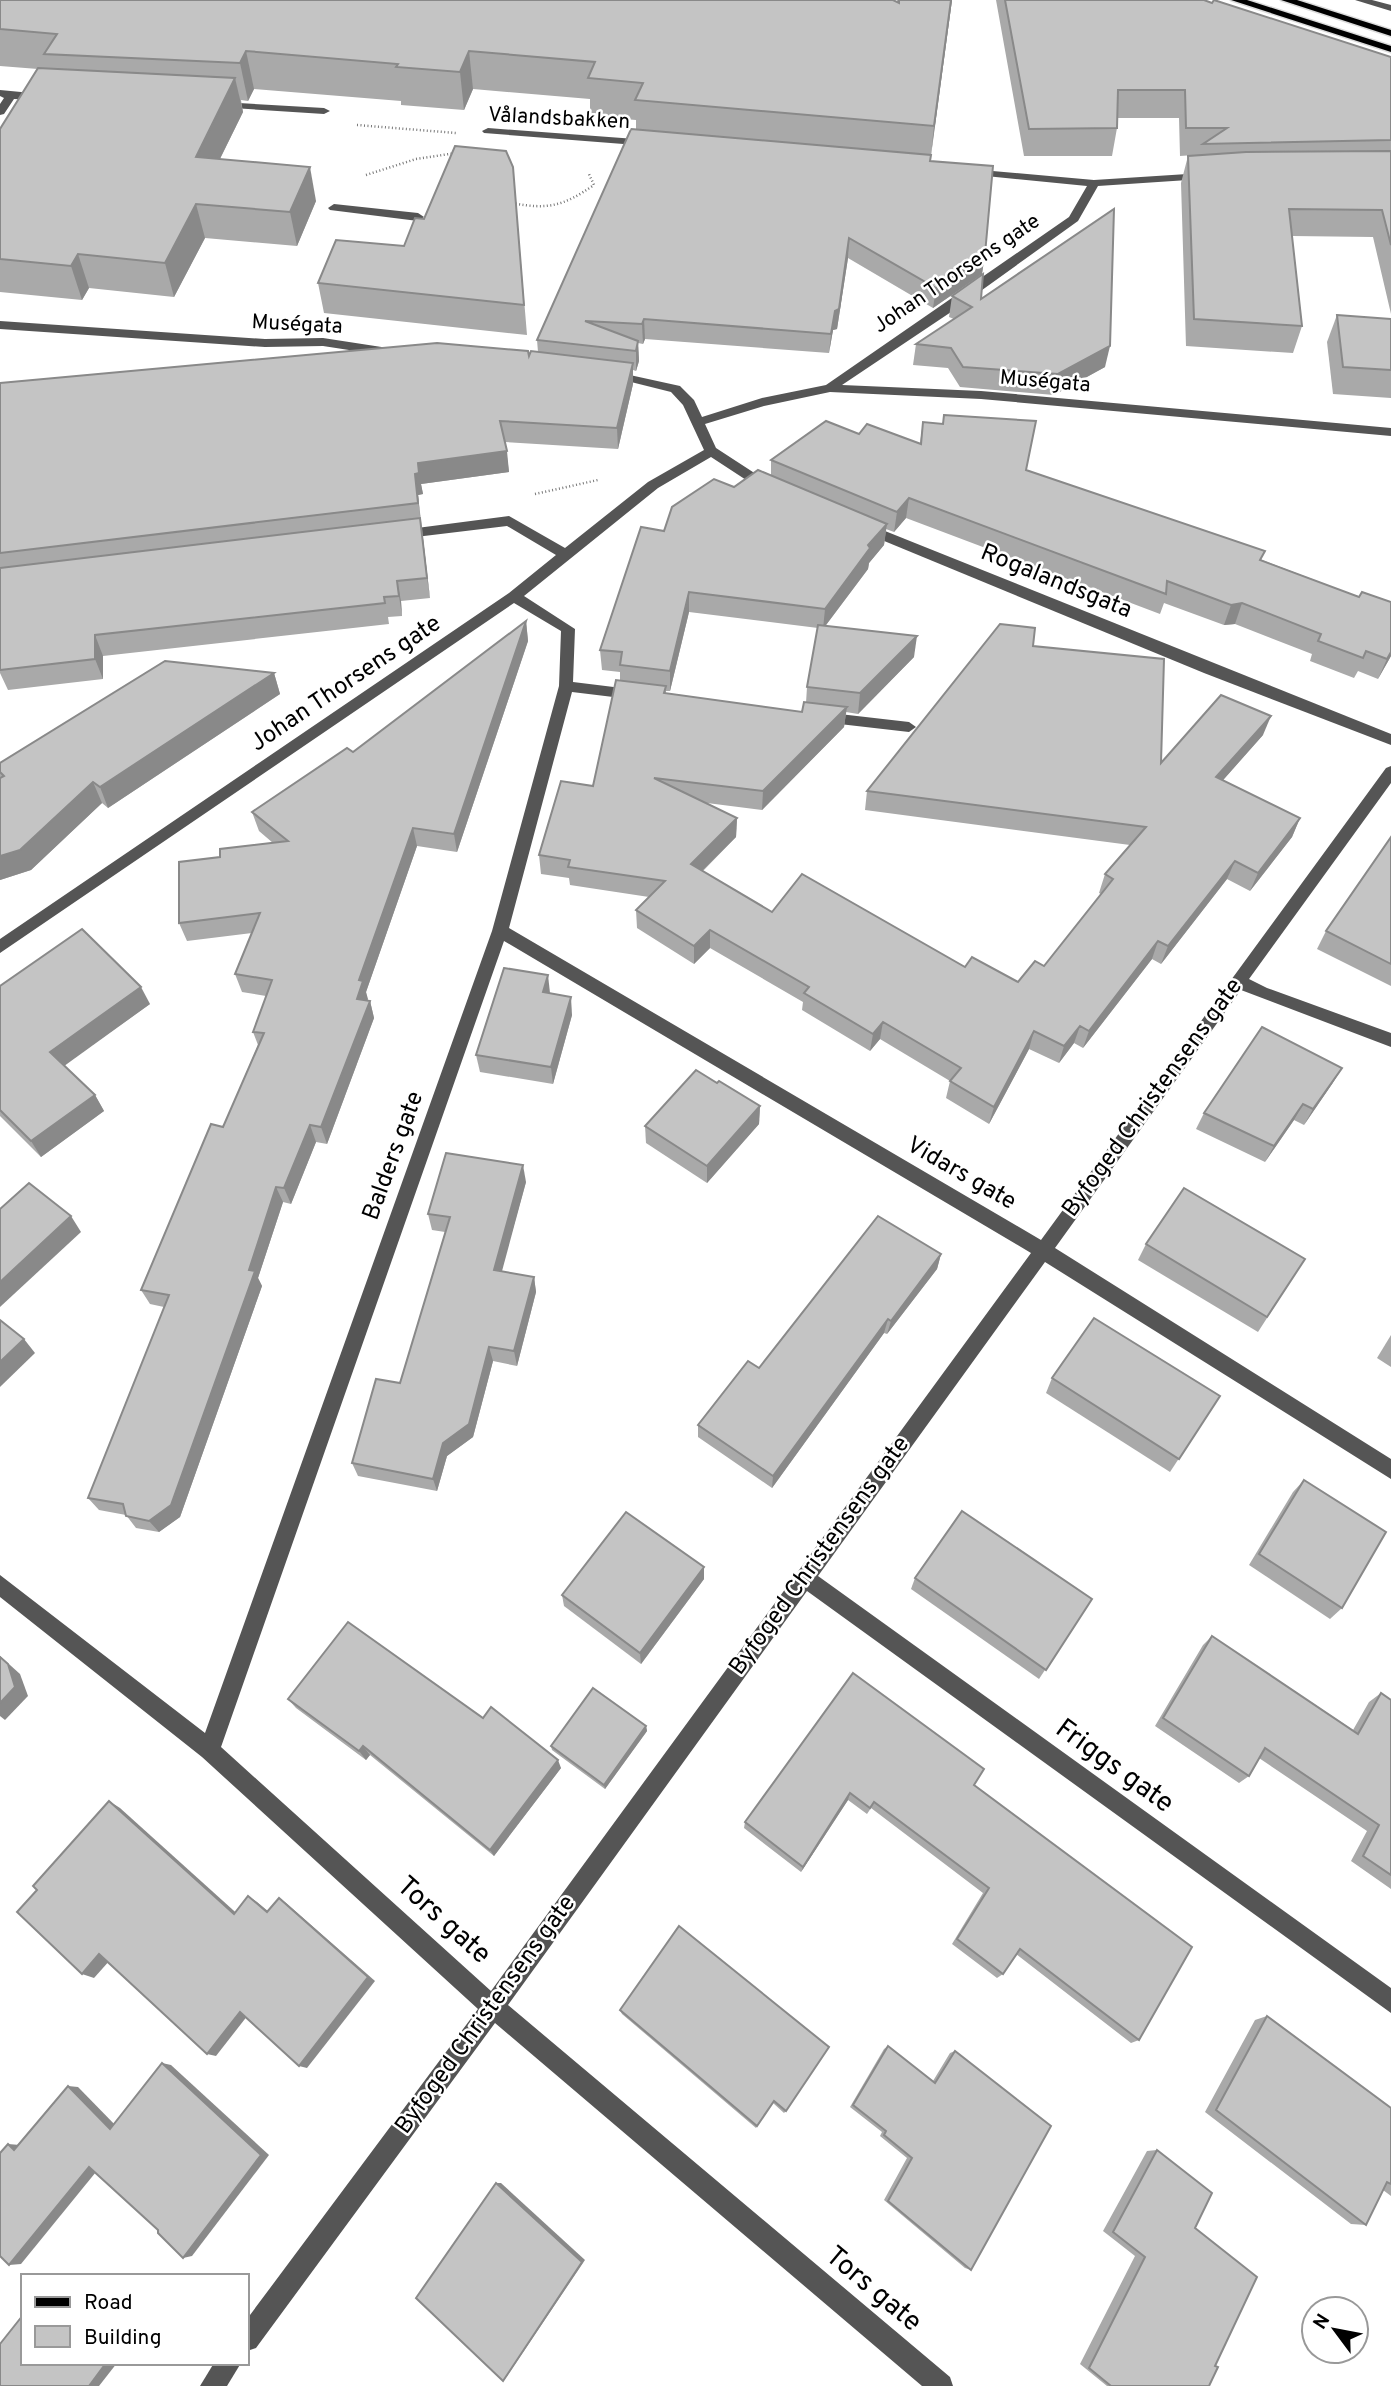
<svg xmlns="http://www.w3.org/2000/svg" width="1391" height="2386" font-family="Overpass,sans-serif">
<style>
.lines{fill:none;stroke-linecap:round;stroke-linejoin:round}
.major-casing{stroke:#dbdbdb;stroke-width:3}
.path{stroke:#777;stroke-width:2.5;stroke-dasharray:1 2.5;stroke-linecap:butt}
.minor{fill:#555;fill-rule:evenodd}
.major{fill:#000;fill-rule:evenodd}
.wall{fill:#a9a9a9;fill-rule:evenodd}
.shaded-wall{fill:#898989}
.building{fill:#c4c4c4;stroke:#898989;stroke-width:2}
.labels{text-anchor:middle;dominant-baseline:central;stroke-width:5;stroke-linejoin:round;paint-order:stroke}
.far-street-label{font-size:21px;fill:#000;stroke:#fff}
.street-label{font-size:24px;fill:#000;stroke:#fff}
.near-street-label{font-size:28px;fill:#000;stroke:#fff}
</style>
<rect width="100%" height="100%" fill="#fff"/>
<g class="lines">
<g class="major-casing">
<g id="major">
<path d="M1231 0H1247L1391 46V52Z"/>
<path d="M1281 0H1297L1391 30V36Z"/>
</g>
</g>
<g class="path">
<path d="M357 125 456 133"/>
<path d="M366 175 416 159 456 153"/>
<path d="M512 203C549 210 563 206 594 185L588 172"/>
<path d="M535 494 598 480"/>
</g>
<g class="minor">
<path d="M1355 0H1372L1391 5V11Z"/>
<path d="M0 90 42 94 48 97 42 100 14 99 4 114 0 115V104L4 98 0 96Z"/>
<path d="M221 102 324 108 330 111 324 114 217 107V103Z"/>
<path d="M488 128 649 140 655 143 649 146 484 133 482 131Z"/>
<path d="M970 169 1094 180 1203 173 1209 176 1203 179 1098 186 1078 221 957 308 842 385 981 391 1391 428V436L981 399 830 392 764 406 705 424 716 448 773 485V491H763L711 457 658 488 524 596 575 629 573 682 638 690 645 695 638 700 572 692 509 928 1041 1240 1386 768 1391 766V783L1249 979 1267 988 1391 1033V1047L1241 990 1055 1248 1391 1459V1479L1045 1262 818 1576 1391 1988V2013L807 1591 508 2005 950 2377 953 2386H922L495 2023 256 2348 247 2351V2319L478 2009 202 1757 0 1597V1575L205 1733 492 931 559 686 561 631 514 603 0 953V939L509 593 556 555 507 526 399 539 392 534 394 531 509 516 565 548 648 482 704 450 683 405 671 392 607 376V370L680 386 694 400 702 417 762 398 826 385 1069 217 1087 186 966 174V170ZM504 941 1031 1253 491 1991 221 1747Z"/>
<path d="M334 204 418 213 424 217 418 221 330 210 328 208Z"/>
<path d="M0 321 265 339 323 338 388 348 394 352 388 356 323 346 265 347 0 329Z"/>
<path d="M865 523 1391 734V745L1204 673 860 531 858 528Z"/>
<path d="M822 712 909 722 916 727 909 732 822 722 815 717Z"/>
<path d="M214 2363H241L227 2386H200Z"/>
</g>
<use href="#major" class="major"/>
</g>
<g class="wall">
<path d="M0 0 897 2V0H952L930 161 985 254 982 274 933 308 848 258 837 329 833 330 829 353 645 339 643 344 638 343 639 361 636 371 633 370V384L618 449 505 442 509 472 421 484 423 494 418 495 430 598 401 601 402 616 388 617 389 624 103 656V679L8 690 0 673V383L529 356 538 352 537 340 636 130V120L590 116V99L473 89 464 110 401 105V101L254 89 248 101 241 100 243 112 220 159 316 201 297 246 205 238 174 297 89 288 82 300 0 292V129L38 69 0 66Z"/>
<path d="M996 0H1204L1391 57V314L1373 237 1292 236 1302 326 1293 353 1186 346 1181 183 1188 156 1194 155 1180 156 1179 118H1118L1117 128 1112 156H1024Z"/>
<path d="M513 167 527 335 324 313 318 283 404 246 424 219Z"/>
<path d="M952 296 981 299 1105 367 1054 395 960 387 948 368 913 365 916 344 954 319 949 317Z"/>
<path d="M1337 315 1391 319V398L1333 394 1327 342Z"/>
<path d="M923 422 1026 470 1359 597 1391 602V656L1378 679 1358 671 1354 678 1310 661 1312 654 1235 624 1224 625 1164 603 1160 614 906 518 894 532 886 529 884 545 869 563 868 569 826 625 914 657 858 714 846 712 844 727 762 810 707 803 737 818 736 837 703 871 772 912 1018 982 1044 966 1101 894 1099 893 1105 874 1130 845 865 810 867 791 1033 646 1161 763 1263 735 1223 780 1300 818 1292 837 1250 891 1227 879 1161 964 1152 959 1083 1048 1074 1043 1059 1063 1029 1049 989 1124 946 1098 950 1081 880 1039 870 1051 802 1010 803 1002 710 948 694 964 637 928 636 910 649 897 570 885 569 878 541 874 539 855 593 786 620 681V672L602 670 600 650 664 531 734 487 771 475V460L859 434 920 443ZM689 612 818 628 807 687 806 703 802 712 666 693V691H670Z"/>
<path d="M526 621 528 641 457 852 417 846 366 992 367 1000 370 1001 374 1018 327 1144 316 1142 291 1204 283 1202 258 1278 262 1286 180 1517 159 1532 136 1528 126 1515 99 1510 88 1498 164 1307 150 1304 141 1290 223 1127 258 1045 253 1032 266 996 242 992 235 974 252 933 187 941 179 923 220 857 273 843 259 831 252 812 353 752Z"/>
<path d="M274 673 280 694 108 808 102 803 31 870 0 880V763Z"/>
<path d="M1391 837V986L1317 949 1326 931Z"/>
<path d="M0 986 150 1004 64 1065 95 1095 104 1111 41 1157 0 1116Z"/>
<path d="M550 994 572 1015 553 1084 480 1072 476 1055Z"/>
<path d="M1342 1068 1332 1084 1304 1125 1294 1120 1265 1162 1196 1129 1204 1113Z"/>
<path d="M760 1106 759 1124 707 1183 646 1143 645 1126Z"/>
<path d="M526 1182 501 1271 534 1277 536 1292 517 1366 493 1361 473 1437 447 1456 437 1491 358 1476 352 1463 400 1383 445 1232 432 1230 428 1214Z"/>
<path d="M1146 1244 1305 1259 1258 1332 1138 1260Z"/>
<path d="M941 1254 937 1269 887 1334 884 1333 772 1488 698 1437V1425L759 1368Z"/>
<path d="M1391 1335V1367L1377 1358Z"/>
<path d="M1052 1378 1220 1396 1170 1472 1046 1393Z"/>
<path d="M1304 1480 1342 1608 1330 1619 1249 1565 1293 1492Z"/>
<path d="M704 1567V1579L641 1664 564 1606 562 1595Z"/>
<path d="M915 1578 1092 1599 1039 1679 911 1589Z"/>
<path d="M1212 1636 1353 1730 1369 1702 1381 1693 1391 1700V1889L1351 1861 1367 1831 1259 1758 1249 1776 1239 1783 1155 1726 1203 1645Z"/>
<path d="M853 1673 974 1785 1139 2040 1131 2043 1016 1954 1003 1974 997 1978 952 1944 983 1893 871 1808 867 1814 848 1800 801 1872 744 1828 745 1822Z"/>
<path d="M288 1699 483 1718 561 1768 494 1856 370 1755 366 1760 296 1708Z"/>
<path d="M646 1726 647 1731 605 1789 552 1750 551 1746Z"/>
<path d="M679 1926 786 2111 784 2113 773 2103 756 2128 622 2014 620 2010Z"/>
<path d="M1267 2016 1391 2108V2196L1383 2190 1366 2225 1351 2224 1205 2112 1255 2020Z"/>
<path d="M888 2046 933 2081 950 2053 955 2051 971 2270 965 2268 884 2200 907 2158 880 2136 882 2132 850 2107 884 2049Z"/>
<path d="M1157 2150 1195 2228 1215 2366 1209 2386H1107L1080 2364 1135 2256 1103 2231 1147 2151Z"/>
</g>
<g class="shaded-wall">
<path d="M951 0H952L930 163 934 126Z"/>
<path d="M246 51 254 89 248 101 240 63Z"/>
<path d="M469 51 473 89 464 110 460 72Z"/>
<path d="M235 78 243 112 204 191 196 157Z"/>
<path d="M310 167 316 201 297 246 290 212Z"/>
<path d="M196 204 205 238 174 297 165 263Z"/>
<path d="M849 238 848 258 837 329 833 330 829 353 831 334Z"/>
<path d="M78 254 89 288 82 300 71 266Z"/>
<path d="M985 254 982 274 933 308 936 288Z"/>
<path d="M644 319 645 339 643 344 642 324Z"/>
<path d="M638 341 639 361 636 371V351Z"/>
<path d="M1110 346 1105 367 1054 395 1058 374Z"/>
<path d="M633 363V384L618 449 617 428Z"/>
<path d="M507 451 509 472 421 484 423 494 418 495 421 524 415 474 418 463Z"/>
<path d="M909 498 906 518 894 532 897 512Z"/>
<path d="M420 518 423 539 430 598 427 578Z"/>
<path d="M887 524 884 545 869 563 868 569 823 629 825 609 868 545Z"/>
<path d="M397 581 401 601 402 616 399 596Z"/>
<path d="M689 592V612L670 691V671Z"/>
<path d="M1242 603 1235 624 1224 625 1231 605Z"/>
<path d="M526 621 528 641 457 852 454 834Z"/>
<path d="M95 635 103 656V679L95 659Z"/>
<path d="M917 636 914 657 858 714 860 693Z"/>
<path d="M1391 652V656L1378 679 1387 659Z"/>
<path d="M274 673 280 694 108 808 100 787Z"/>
<path d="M847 707 844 727 762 810 763 791Z"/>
<path d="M1271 716 1263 735 1209 796 1216 777Z"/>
<path d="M93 782 102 803 31 870 0 880V856Z"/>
<path d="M737 818 736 837 691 882V864Z"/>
<path d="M1300 818 1292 837 1250 891 1258 873Z"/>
<path d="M413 828 417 846 366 992 368 999 362 1017 357 999 359 980Z"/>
<path d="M1235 861 1227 879 1161 964 1168 946Z"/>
<path d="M710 930V948L694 964V946Z"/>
<path d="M1158 941 1152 959 1083 1048 1089 1031Z"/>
<path d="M548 975 550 993 543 992Z"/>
<path d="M141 987 150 1004 60 1069 50 1052Z"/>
<path d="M571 997 572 1015 553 1084 551 1067Z"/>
<path d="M370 1001 374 1018 327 1144 321 1127Z"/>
<path d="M883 1022 880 1039 870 1051 873 1034Z"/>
<path d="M1080 1026 1074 1043 1059 1063 1064 1046Z"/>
<path d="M1034 1031 1029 1049 989 1124 994 1107Z"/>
<path d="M1342 1068 1332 1084 1304 1125 1313 1109Z"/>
<path d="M95 1095 104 1111 41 1157 31 1141Z"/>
<path d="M1303 1104 1294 1120 1265 1162 1274 1146Z"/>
<path d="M760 1106 759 1124 707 1183V1166Z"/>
<path d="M310 1125 316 1142 291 1204 284 1188Z"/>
<path d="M523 1165 526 1182 498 1286 494 1270Z"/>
<path d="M276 1187 283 1202 258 1278 262 1286 180 1517 159 1532 149 1521 249 1270Z"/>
<path d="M71 1216 81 1232 0 1307V1282Z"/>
<path d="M941 1254 937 1269 887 1334 891 1321Z"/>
<path d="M534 1277 536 1292 517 1366 514 1351Z"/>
<path d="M888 1319 884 1333 772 1488 773 1476Z"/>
<path d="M24 1339 35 1353 0 1387V1362Z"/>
<path d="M489 1347 493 1361 473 1437 447 1456 437 1491 433 1479 443 1443Z"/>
<path d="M704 1567V1579L641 1664 640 1653Z"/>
<path d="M0 1656 20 1674 28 1696 5 1720 0 1716Z"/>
<path d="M646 1726 647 1731 605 1789 604 1785Z"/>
<path d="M363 1746 370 1755 366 1760 359 1751Z"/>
<path d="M558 1760 561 1768 494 1856 490 1850Z"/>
<path d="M850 1793 848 1800 801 1872 803 1867Z"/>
<path d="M109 1801 120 1808 243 1919 234 1914Z"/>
<path d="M248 1896 257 1902 275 1917 267 1912Z"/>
<path d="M279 1898 286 1903 375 1981 307 2068 299 2066Z"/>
<path d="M99 1954 111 1959 94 1978 82 1974Z"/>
<path d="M240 2012 248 2015 216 2056 207 2054Z"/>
<path d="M162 2063 171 2065 269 2155 192 2256 183 2258Z"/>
<path d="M68 2086 78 2087 120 2130 110 2129Z"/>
<path d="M8 2144 20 2145 14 2150Z"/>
<path d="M89 2167H100L21 2264 9 2265Z"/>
<path d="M496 2183H501L585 2260 507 2376 503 2381Z"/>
<path d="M69 2273 71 2276 54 2275Z"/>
<path d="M106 2363H117L99 2386H89Z"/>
</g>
<g class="building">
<path d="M0 0H893L899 3V0H951L934 126 635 100 643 83 588 78 595 62 469 51 460 72 396 67 398 64 246 51 240 63 44 54 57 34 0 29Z"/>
<path d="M1005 0H1204L1212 3 1214 0 1391 57V140L1203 144 1227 128H1186L1185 90H1118L1117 128 1029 129Z"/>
<path d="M38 68 235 78 196 157 310 167 290 212 196 204 165 263 78 254 71 266 0 259V129Z"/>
<path d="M631 129 931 155 930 161 993 166 985 254 936 288 849 238 839 309 835 311 831 334 644 319 642 324 585 321 638 341 636 351 537 340Z"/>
<path d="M455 146 506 151 513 167 524 305 318 283 336 240 404 246 415 218 424 219Z"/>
<path d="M1391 151V245L1382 210 1289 209 1302 326 1194 319 1188 156 1246 152Z"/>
<path d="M1114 209 1110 346 1058 374 963 367 951 348 916 344 972 307 952 296 983 274 981 299Z"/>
<path d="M1337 315 1391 319V370L1343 367Z"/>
<path d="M437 343 528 351 529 356 531 351 633 363 617 428 500 421 507 451 418 463 419 473 415 474 418 503 0 553V383Z"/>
<path d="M944 415 1036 421 1026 470 1265 551 1260 560 1359 597 1362 592 1391 602V652L1387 659 1366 651 1363 658 1318 641 1321 634 1242 603 1231 605 1167 581 1166 594 909 498 897 512 771 460 826 421 859 434 867 424 921 444 923 422 943 424Z"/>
<path d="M758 470 887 524 868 545 870 548 825 609 689 592 670 671 620 665 622 652 600 650 641 527 664 531 672 507 714 479 734 487Z"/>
<path d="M420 518 427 578 397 581 399 596 384 597 385 603 95 635V659L0 670V568Z"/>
<path d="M526 621 454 834 413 828 359 980 363 981 357 999 370 1001 321 1127 310 1125 284 1188 276 1187 249 1270 255 1271 171 1505 149 1521 126 1516 123 1504 88 1498 169 1295 141 1290 211 1124 223 1127 264 1033 253 1032 272 980 235 974 260 913 179 923V862L220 857V849L288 841 252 812 347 748 353 752Z"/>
<path d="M1000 624 1035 628 1033 646 1164 659 1161 763 1221 695 1271 716 1216 777 1300 818 1258 873 1235 861 1168 946 1158 941 1089 1031 1080 1026 1064 1046 1034 1031 994 1107 950 1081 961 1068 883 1022 873 1034 804 993 809 987 710 930 694 946 636 910 665 881 568 867 570 860 539 855 561 781 593 786 616 680 666 686 664 693 802 712 804 702 847 707 763 791 654 778 737 818 691 864 772 912 802 874 965 967 972 957 1018 982 1035 961 1044 966 1113 879 1105 874 1146 827 867 791Z"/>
<path d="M818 625 917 636 860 693 807 687Z"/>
<path d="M165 661 274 673 100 787 93 782 20 850 0 856V778L4 776 0 772V763Z"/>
<path d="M1391 837V964L1326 931Z"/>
<path d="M82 929 141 987 50 1052 95 1095 31 1141 0 1110V986Z"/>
<path d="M504 968 548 975 543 992 571 997 551 1067 476 1055Z"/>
<path d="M1262 1027 1342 1068 1313 1109 1303 1104 1274 1146 1204 1113Z"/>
<path d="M696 1070 717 1083 719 1081 760 1106 707 1166 645 1126Z"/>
<path d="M446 1153 523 1165 494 1270 534 1277 514 1351 489 1347 469 1424 443 1443 433 1479 352 1463 376 1379 400 1383 450 1217 428 1214Z"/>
<path d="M29 1183 71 1216 0 1282V1209Z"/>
<path d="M1184 1188 1305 1259 1267 1317 1146 1244Z"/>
<path d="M878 1216 941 1254 891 1321 888 1319 773 1476 698 1425 748 1361 759 1368Z"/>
<path d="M1094 1318 1220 1396 1179 1459 1052 1378Z"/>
<path d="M0 1320 24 1339 0 1362Z"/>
<path d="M1304 1480 1386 1532 1342 1608 1259 1554Z"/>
<path d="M962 1511 1092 1599 1046 1670 915 1578Z"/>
<path d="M626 1512 704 1567 640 1653 562 1595Z"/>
<path d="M348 1622 483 1718 491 1707 558 1760 490 1850 363 1746 359 1751 288 1699Z"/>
<path d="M1212 1636 1358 1734 1381 1693 1391 1700V1875L1363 1856 1379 1825 1265 1748 1249 1776 1163 1718Z"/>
<path d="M0 1657 8 1664 15 1687 0 1703Z"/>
<path d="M853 1673 984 1769 974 1785 1192 1947 1139 2040 1020 1949 1003 1974 957 1939 989 1888 874 1802 870 1808 850 1793 803 1867 745 1822Z"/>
<path d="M593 1688 646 1726 604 1785 551 1746Z"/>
<path d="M109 1801 234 1914 248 1896 267 1912 279 1898 368 1977 299 2066 240 2012 207 2054 99 1954 82 1974 17 1912 37 1890 33 1886Z"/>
<path d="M679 1926 829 2047 786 2111 774 2101 757 2126 620 2010Z"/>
<path d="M1267 2016 1391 2108V2184L1387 2182 1366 2225 1216 2110Z"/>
<path d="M888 2046 935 2083 955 2051 1051 2126 971 2270 888 2201 912 2158 884 2135 886 2131 853 2105Z"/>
<path d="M162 2063 261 2155 183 2258 158 2233V2230L89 2167 9 2265 0 2256V2153L8 2144 14 2150 68 2086 110 2129Z"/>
<path d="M1157 2150 1212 2193 1195 2228 1257 2277 1215 2366 1218 2367 1209 2386H1111L1089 2368 1145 2257 1113 2232Z"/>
<path d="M496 2183 582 2262 503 2381 416 2298Z"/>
<path d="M23 2315V2363H106L89 2386H0V2344Z"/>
</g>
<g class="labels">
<g class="far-street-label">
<text transform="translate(559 119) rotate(3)">Vålandsbakken</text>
<text transform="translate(957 274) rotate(-34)">Johan Thorsens gate</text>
<text transform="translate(297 325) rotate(3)">Muségata</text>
<text transform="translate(1045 382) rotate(5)">Muségata</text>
</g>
<g class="street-label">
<text transform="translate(1056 582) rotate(22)">Rogalandsgata</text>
<text transform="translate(346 684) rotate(-34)">Johan Thorsens gate</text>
<text transform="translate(1153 1098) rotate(-54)">Byfoged Christensens gate</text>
<text transform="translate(394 1156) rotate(-70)">Balders gate</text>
<text transform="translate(961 1174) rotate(30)">Vidars gate</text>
<text transform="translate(820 1556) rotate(-54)">Byfoged Christensens gate</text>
<text transform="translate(486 2015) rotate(-54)">Byfoged Christensens gate</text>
</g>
<g class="near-street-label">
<text transform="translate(1114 1767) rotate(36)">Friggs gate</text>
<text transform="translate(443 1921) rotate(42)">Tors gate</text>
<text transform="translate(873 2290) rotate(40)">Tors gate</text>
</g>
</g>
<rect x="21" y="2274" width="228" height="91" fill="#ffffff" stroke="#999999" stroke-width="2"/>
<rect x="35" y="2297" width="35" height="10" fill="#000000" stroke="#999999" stroke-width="2"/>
<text x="84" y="2309" font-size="21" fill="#000000">Road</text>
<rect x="35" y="2326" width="35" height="21" fill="#c4c4c4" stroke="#999999" stroke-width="2"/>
<text x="84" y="2344" font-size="21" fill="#000000">Building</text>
<g transform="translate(1335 2330) rotate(302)"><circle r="33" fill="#ffffff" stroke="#999999" stroke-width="2"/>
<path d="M0-5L12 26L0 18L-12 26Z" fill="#000000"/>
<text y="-10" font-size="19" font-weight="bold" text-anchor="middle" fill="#000000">N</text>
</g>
</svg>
